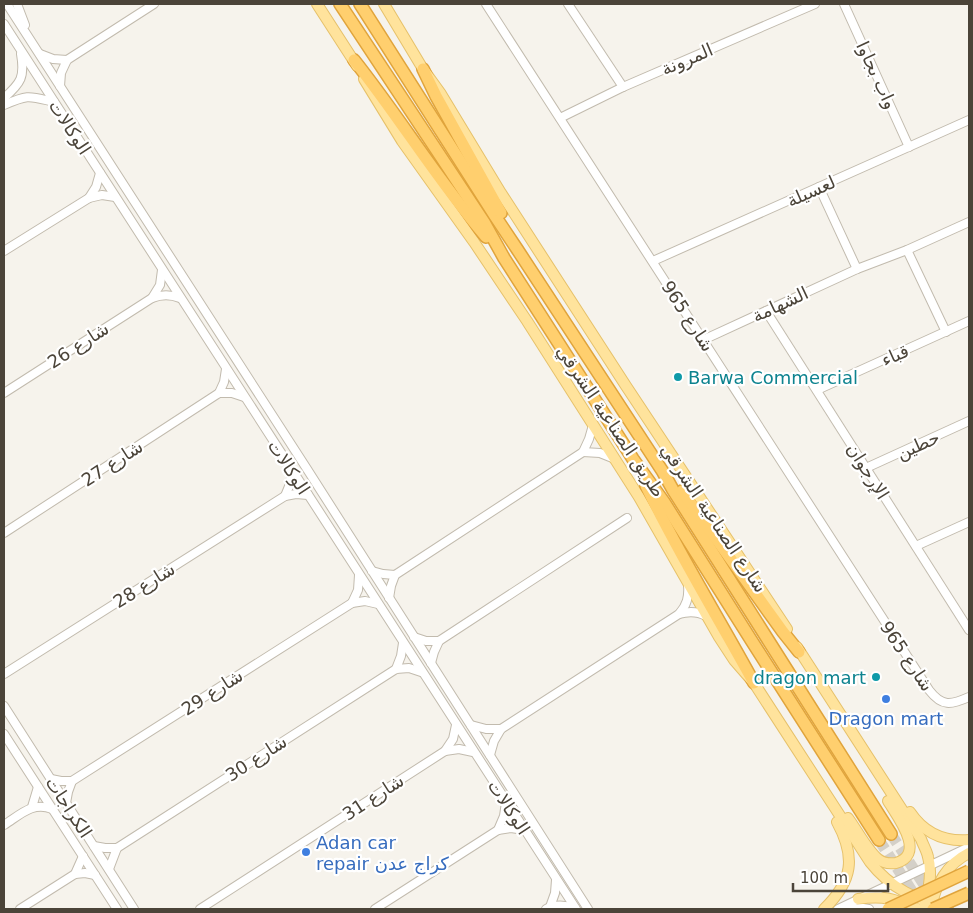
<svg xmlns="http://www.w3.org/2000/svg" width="973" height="913" font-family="'DejaVu Sans',Cairo,sans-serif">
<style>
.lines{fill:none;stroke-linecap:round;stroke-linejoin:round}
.highway-tunnel{stroke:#d4d0c8;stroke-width:11;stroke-dasharray:11 5.5;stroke-linecap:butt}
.minor-casing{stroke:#c2bbae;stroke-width:10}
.major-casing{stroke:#e6c16a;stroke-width:12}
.highway-casing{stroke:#e0a43c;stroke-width:14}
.minor{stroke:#fff;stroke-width:8}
.major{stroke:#ffe39c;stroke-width:10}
.highway{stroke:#ffcf6e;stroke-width:11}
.highway-bridge-casing{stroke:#e0a43c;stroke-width:14;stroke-linecap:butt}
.highway-bridge{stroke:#ffcf6e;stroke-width:11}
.culture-dot{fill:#0f9aa8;stroke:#fff;stroke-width:2}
.shop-dot{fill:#3f7fe0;stroke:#fff;stroke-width:2}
.labels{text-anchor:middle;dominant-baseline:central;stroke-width:4.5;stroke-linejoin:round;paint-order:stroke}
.street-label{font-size:18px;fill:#4b4439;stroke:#fff}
.culture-label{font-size:18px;fill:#0d838f;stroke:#fff;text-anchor:start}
.shop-label{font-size:18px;fill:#366cbe;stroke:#fff}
</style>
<rect width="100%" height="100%" fill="#f6f3ec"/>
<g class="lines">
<g class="highway-tunnel">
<path d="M891 834 932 897"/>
<path d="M879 840 919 902"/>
</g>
<g class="minor-casing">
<g id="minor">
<path d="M7 4 307 469 588 909"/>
<path d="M17 4 25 25"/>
<path d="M486 4 929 690C942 707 951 705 969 697"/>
<path d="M568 4 623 87"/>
<path d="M844 4 909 147"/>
<path d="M4 24 576 909"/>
<path d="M40 54 53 59 67 60"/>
<path d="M60 86 61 73 67 60 154 4"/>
<path d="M4 98C21 83 25 77 21 54"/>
<path d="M4 105C29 94 29 96 54 102"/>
<path d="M560 118 623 87 815 4"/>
<path d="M819 187 857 269"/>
<path d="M89 198 96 187 100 173"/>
<path d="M907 250 946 332"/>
<path d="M4 251 89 198 102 195 115 197"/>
<path d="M653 261 969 120"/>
<path d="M152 298 160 285 162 270"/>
<path d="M766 311 969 630"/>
<path d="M703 340 857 269 907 250 969 222"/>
<path d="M817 390 969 321"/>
<path d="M4 393 152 298C162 294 170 294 180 298"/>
<path d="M219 393 224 382 226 369"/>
<path d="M583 452 600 453 615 459"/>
<path d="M866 468 969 421"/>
<path d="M285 496 290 484 292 471"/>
<path d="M4 533 219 393H232L244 397"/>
<path d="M916 546 969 522"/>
<path d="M372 571 383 574 395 575 583 452 589 439 593 425"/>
<path d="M389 598 391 586 395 575"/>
<path d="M352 603 358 590 359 575"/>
<path d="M679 614C689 611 697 611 706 616"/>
<path d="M414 637 426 641H439L627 518"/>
<path d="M431 663 434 652 439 641"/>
<path d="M396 669 401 656 403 643"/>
<path d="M4 674 285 496 296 494 308 495"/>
<path d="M4 706 134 909"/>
<path d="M471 725 486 729H501"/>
<path d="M4 734 117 909"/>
<path d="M445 751 453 739 456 725"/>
<path d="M490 755 494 741 501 729 679 614C687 605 689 597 688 585"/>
<path d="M51 779 61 781H72L352 603 365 601 378 604"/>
<path d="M66 803 68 792 72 781"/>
<path d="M32 807 38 787"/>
<path d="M4 825C20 815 33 801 52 809"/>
<path d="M498 830 504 816 506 802"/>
<path d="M94 846 105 848H117L396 669 409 668 421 672"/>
<path d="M109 869 117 848"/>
<path d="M75 874 83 856"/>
<path d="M550 907 555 893 556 880"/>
<path d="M20 909 75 874 85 873 95 875"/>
<path d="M200 909 445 751 459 749 473 752"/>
<path d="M375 909 498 830 511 828 524 830"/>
<path d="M546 909C555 904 565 905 575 908"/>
<path d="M838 909 969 847"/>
<path d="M850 909 863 908 869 909"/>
</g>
</g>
<g class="major-casing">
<g id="major">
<path d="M317 4 357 66"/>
<path d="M384 4 423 69 441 94 501 193 626 386 787 629"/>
<path d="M364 79 402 141 474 242 527 321 639 497 719 637 734 660 754 683 870 862C891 889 916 899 948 909"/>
<path d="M797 647 921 839C923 845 927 851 928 857 933 873 928 894 924 909"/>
<path d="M910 812C924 833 944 842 969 840"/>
<path d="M848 818C857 830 867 850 878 859 883 863 889 864 896 863 927 854 897 816 888 801"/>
<path d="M858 899C884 895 894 899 918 909"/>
<path d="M824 909C853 881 856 857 837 822"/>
<path d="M931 909C935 885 947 864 969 853"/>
</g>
</g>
<g class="highway-casing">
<g id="highway">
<path d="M340 4 484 222 504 258 633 459 664 502 753 643 879 840"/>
<path d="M360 4 495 216 517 249 663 472 673 490 891 834"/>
<path d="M354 60C400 118 438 181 486 237"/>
<path d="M423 69 436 96 501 213"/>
<path d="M646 486C678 553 718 617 754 683"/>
<path d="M682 491 783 632 799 652"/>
</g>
</g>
<use href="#minor" class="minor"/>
<use href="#major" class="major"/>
<use href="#highway" class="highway"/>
<g class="highway-bridge-casing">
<g id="highway-bridge">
<path d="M888 909 969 871"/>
<path d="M933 909 969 893"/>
</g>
</g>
<use href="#highway-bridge" class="highway-bridge"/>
</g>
<g class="culture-dot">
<circle cx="678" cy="377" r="5"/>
<circle cx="876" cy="677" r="5"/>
</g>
<g class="shop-dot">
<circle cx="886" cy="699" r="5"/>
<circle cx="306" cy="852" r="5"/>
</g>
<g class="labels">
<g class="street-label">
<text transform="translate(687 59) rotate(-23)">المرونة</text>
<text transform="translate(877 75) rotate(65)">واب بجاوا</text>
<text transform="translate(70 127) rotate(57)">الوكالات</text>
<text transform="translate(811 191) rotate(-24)">لعسيلة</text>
<text transform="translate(780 304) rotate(-25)">الشهامة</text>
<text transform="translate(688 316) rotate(57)">شارع 965</text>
<text transform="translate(78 345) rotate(-33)">شارع 26</text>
<text transform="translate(895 355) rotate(-24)">قباء</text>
<text transform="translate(611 421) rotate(56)">طريق الصناعية الشرقي</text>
<text transform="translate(918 445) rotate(-24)">حطين</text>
<text transform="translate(112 463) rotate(-33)">شارع 27</text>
<text transform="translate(289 467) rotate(57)">الوكالات</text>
<text transform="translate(868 471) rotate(58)">الإرجوان</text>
<text transform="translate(714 518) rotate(56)">شارع الصناعية الشرقي</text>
<text transform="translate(144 585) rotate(-32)">شارع 28</text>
<text transform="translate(907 656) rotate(56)">شارع 965</text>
<text transform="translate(212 692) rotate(-33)">شارع 29</text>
<text transform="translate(256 758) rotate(-33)">شارع 30</text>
<text transform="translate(373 797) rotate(-33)">شارع 31</text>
<text transform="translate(69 807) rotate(57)">الكراجات</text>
<text transform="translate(509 807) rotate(57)">الوكالات</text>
</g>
<g class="culture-label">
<text x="688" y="377">Barwa Commercial</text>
<text x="866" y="677" text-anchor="end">dragon mart</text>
</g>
<g class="shop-label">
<text x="886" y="718">Dragon mart</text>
<text x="316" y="842" text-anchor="start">Adan car<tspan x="316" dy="21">repair كراج عدن</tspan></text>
</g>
</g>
<rect width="973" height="913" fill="none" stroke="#4b4439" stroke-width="10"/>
<path d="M793 883v8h95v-8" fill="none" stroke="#4b4439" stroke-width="2.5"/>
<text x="800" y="883" font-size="15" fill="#4b4439" stroke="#ffffff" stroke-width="4" paint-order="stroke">100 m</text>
</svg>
